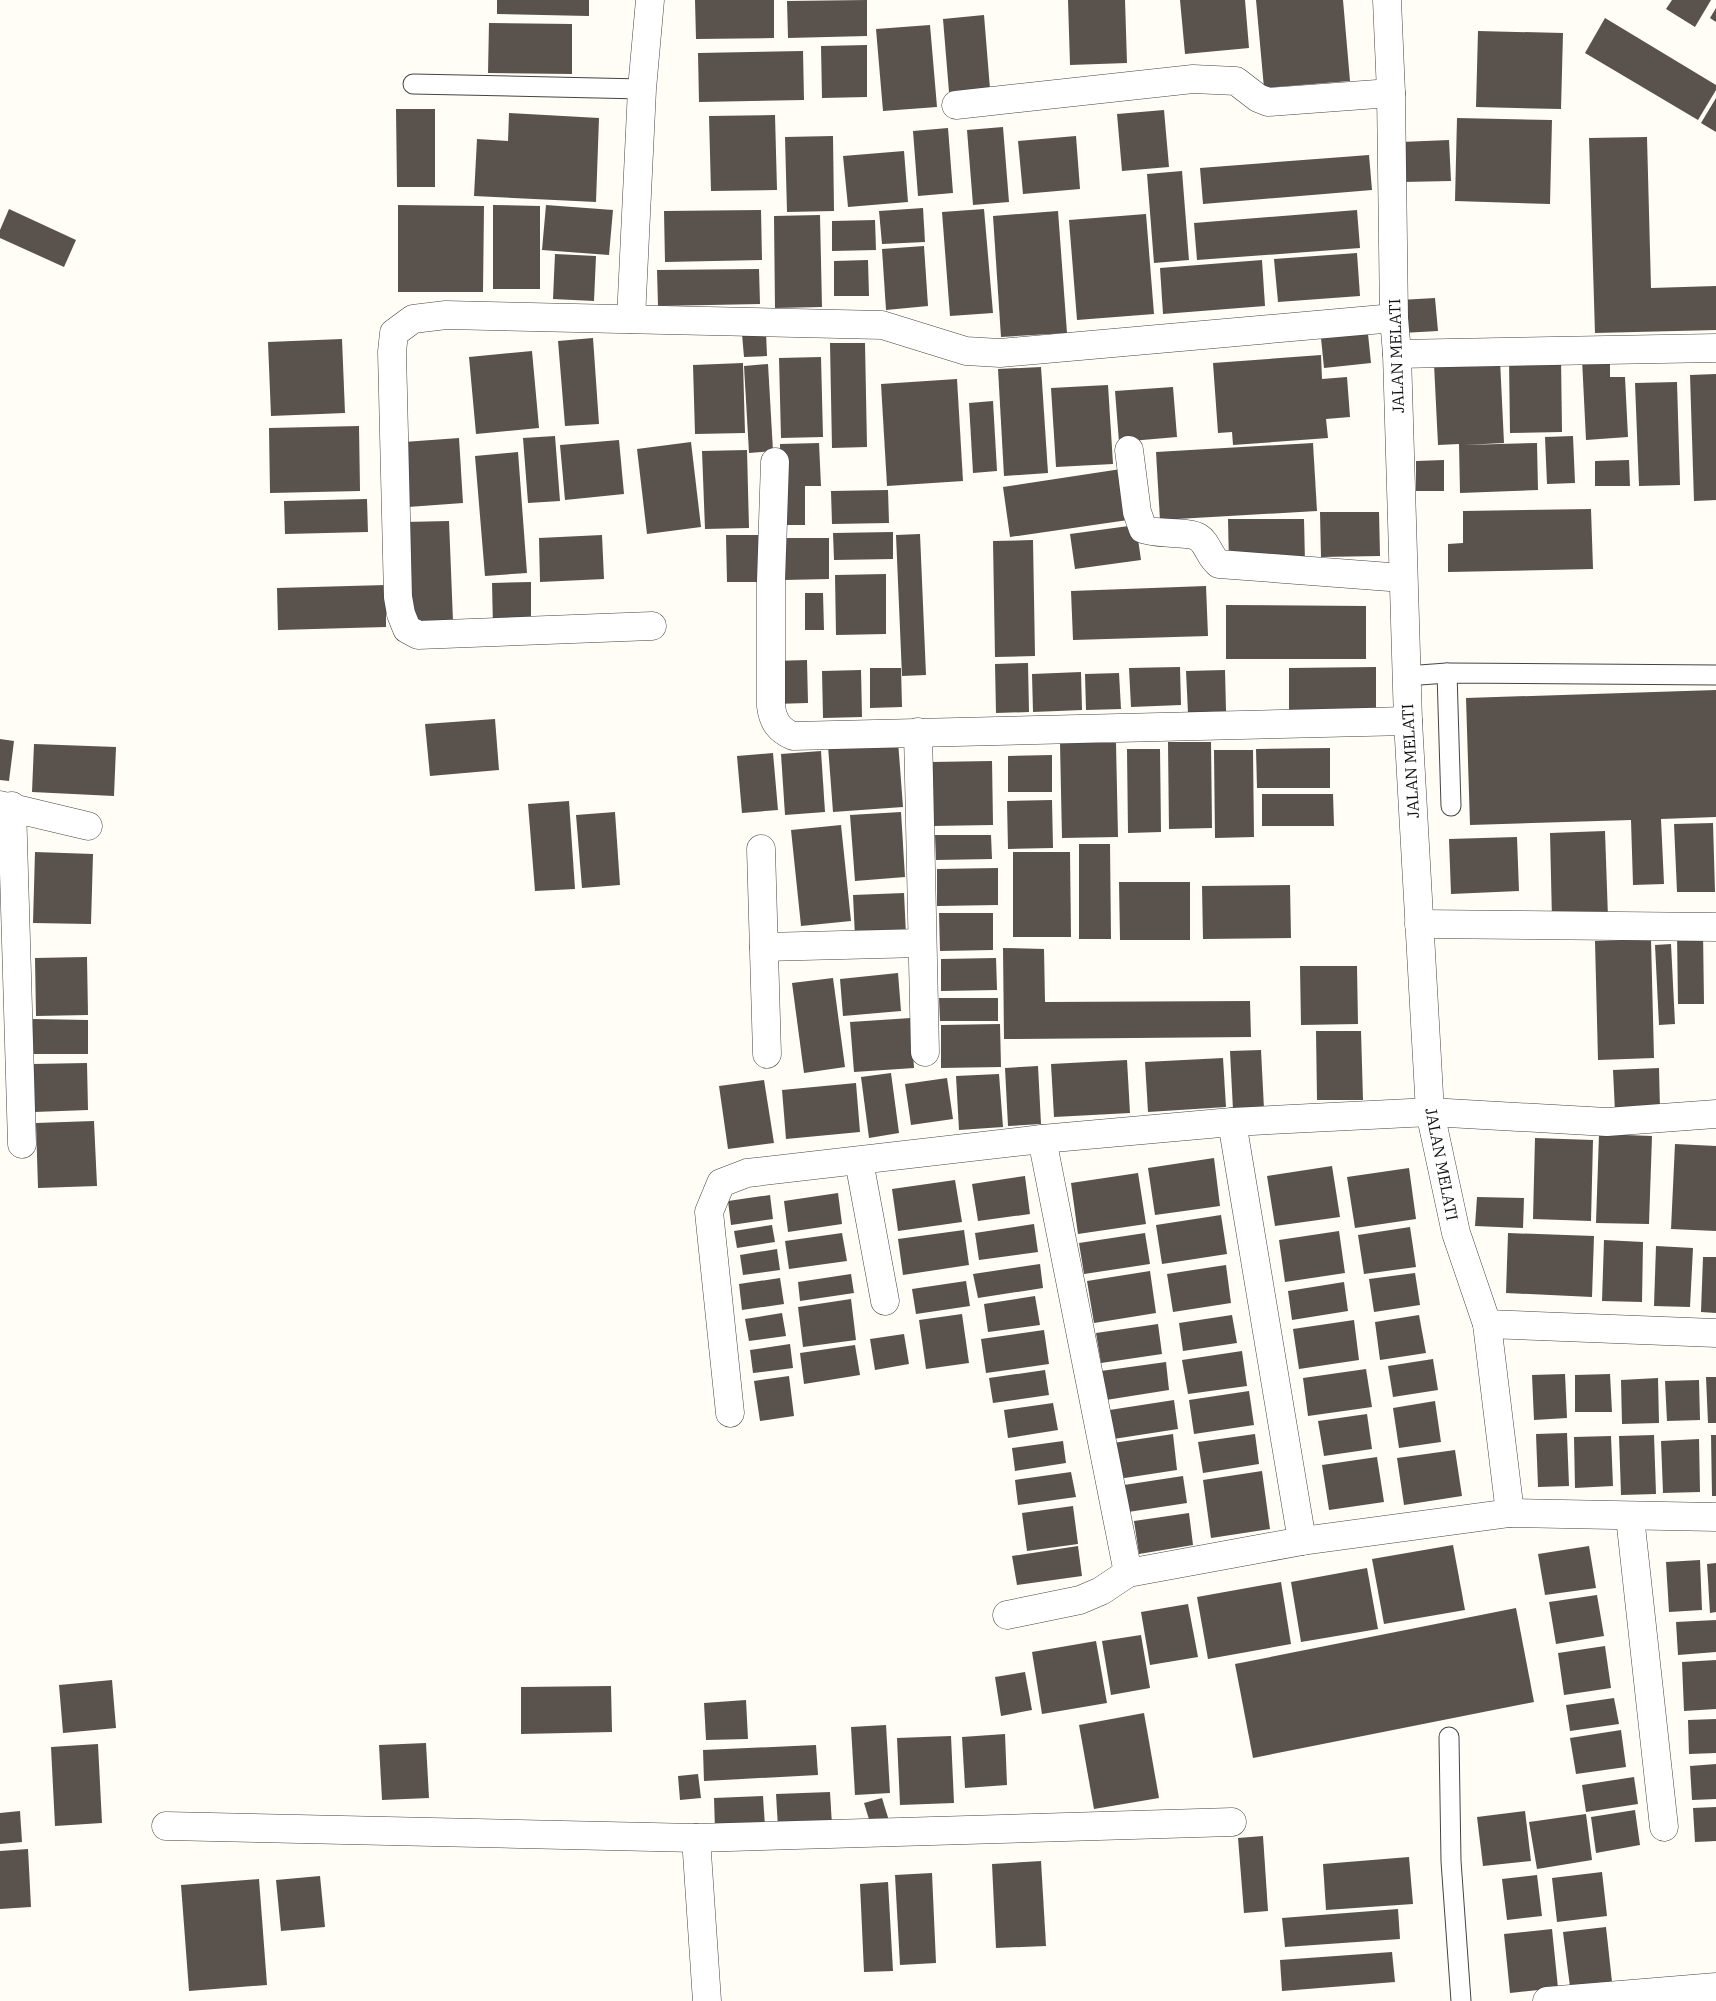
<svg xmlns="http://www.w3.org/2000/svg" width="1716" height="2001" font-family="'IBM Plex Serif',serif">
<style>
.building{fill:#5a524d}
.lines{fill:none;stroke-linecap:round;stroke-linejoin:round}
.service-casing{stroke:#444;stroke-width:21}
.minor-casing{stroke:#444;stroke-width:29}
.service{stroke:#fff;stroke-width:19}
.minor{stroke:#fff;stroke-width:28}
.labels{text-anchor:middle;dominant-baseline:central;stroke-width:5;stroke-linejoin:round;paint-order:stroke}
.street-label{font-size:16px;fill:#111;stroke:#fff}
</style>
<rect width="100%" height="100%" fill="#fffdf5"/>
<g class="building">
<path d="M497 0H589V16L497 14Z"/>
<path d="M695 0H774V38L696 39Z"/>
<path d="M867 0V36L788 38 787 1Z"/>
<path d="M1068 0H1125L1127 63 1070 65Z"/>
<path d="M1180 0H1245L1249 48 1185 54Z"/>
<path d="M1256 0H1343L1350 81 1264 88Z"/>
<path d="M1672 0H1711L1695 27 1666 9Z"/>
<path d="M1716 8V22L1710 18Z"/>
<path d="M984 15 990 89 949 92 943 19Z"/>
<path d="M1605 18 1716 85V90L1698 120 1585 53Z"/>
<path d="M489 23 572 24V74L488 73Z"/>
<path d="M930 25 937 107 883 111 876 29Z"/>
<path d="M1478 31 1563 33 1561 109 1476 107Z"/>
<path d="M867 45V97L822 98 821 46Z"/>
<path d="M803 51 804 100 699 102 698 53Z"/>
<path d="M1716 98V132L1701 123Z"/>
<path d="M396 109H435V187H397Z"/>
<path d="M1164 110 1169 167 1122 171 1117 114Z"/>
<path d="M509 113 599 118 596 202 474 196 477 139 508 141Z"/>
<path d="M775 115 777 190 711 191 709 116Z"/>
<path d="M1457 118 1552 120 1550 204 1455 201Z"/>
<path d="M1003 127 1009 202 973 205 967 130Z"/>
<path d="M948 128 953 193 918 196 913 131Z"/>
<path d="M833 136 834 211 787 212 785 137Z"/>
<path d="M1076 136 1080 189 1023 194 1018 141Z"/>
<path d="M1647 137 1651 288 1716 286V330L1595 333 1589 138Z"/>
<path d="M1449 140 1451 181 1402 182 1401 142Z"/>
<path d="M904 151 908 202 848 207 843 156Z"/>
<path d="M1369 155 1372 190 1203 204 1200 168Z"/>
<path d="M1182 171 1189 260 1154 263 1147 174Z"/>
<path d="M398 205 484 206 483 292H398Z"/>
<path d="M493 205 540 206V289H493Z"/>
<path d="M546 205 613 210 609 255 542 250Z"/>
<path d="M923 208 925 242 882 244 879 211Z"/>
<path d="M9 209 76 240 64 267 0 238V230Z"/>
<path d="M984 209 993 313 950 316 942 212Z"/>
<path d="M761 210 762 260 665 262 664 211Z"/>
<path d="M1357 210 1360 248 1197 260 1194 223Z"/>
<path d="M1058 211 1067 333 1001 337 993 216Z"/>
<path d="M1146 214 1154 314 1077 320 1069 220Z"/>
<path d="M820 215 822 307 775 308 774 216Z"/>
<path d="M875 220 876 250 832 251V221Z"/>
<path d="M924 246 928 306 886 310 882 249Z"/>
<path d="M1357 253 1360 296 1278 302 1274 259Z"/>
<path d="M555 254 596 256 594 301 553 299Z"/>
<path d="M868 260 869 296H834V261Z"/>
<path d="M1262 260 1265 306 1163 314 1160 268Z"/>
<path d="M759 269 760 304 658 306 657 270Z"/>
<path d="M1435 298 1438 331 1402 333 1400 300Z"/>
<path d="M766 332 767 356 744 357 742 334Z"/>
<path d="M1368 334 1371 363 1324 368 1321 338Z"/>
<path d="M593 338 599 424 565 426 558 341Z"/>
<path d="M342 339 345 413 271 416 268 342Z"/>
<path d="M830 343H865L867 447 832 448Z"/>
<path d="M532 351 539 428 476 434 469 357Z"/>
<path d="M1321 355 1322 379 1347 377 1350 417 1326 419 1328 438 1233 445 1232 432 1218 433 1213 363Z"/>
<path d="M821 357 823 437 781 438 779 358Z"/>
<path d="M1561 358 1562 432 1510 433 1509 359Z"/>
<path d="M1610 358V377H1625L1628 437 1586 440 1582 359Z"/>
<path d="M1500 360 1504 443 1464 445 1537 443 1538 490 1460 493 1459 444 1438 445 1434 364Z"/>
<path d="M743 363 745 433 695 434 693 365Z"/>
<path d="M768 364 773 451 749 453 744 366Z"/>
<path d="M1041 367 1048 473 1004 476 998 369Z"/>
<path d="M1716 374V500L1694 501 1690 375Z"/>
<path d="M957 379 963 481 887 486 881 384Z"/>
<path d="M1677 382 1680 485 1639 486 1635 383Z"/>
<path d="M1108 385 1113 464 1056 467 1051 388Z"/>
<path d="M1173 387 1177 437 1119 442 1115 391Z"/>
<path d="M993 401 997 471 973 473 969 403Z"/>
<path d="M359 426 360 491 270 493 269 428Z"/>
<path d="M555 436 560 501 528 503 523 438Z"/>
<path d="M1573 436 1575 483 1547 484 1545 437Z"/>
<path d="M459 438 463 503 408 507 404 442Z"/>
<path d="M619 440 624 494 565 500 560 445Z"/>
<path d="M691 442 701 527 647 534 637 449Z"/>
<path d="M819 443 821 486H805V525H781L780 444Z"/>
<path d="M1313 443 1317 511 1160 520 1156 452Z"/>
<path d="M747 450 749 528 705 529 702 451Z"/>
<path d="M518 452 527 573 485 576 475 456Z"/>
<path d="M1444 460V491H1416V461Z"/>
<path d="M1629 460 1630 486H1595V461Z"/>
<path d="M1121 469 1128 520 1010 537 1003 487Z"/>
<path d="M888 490 889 523 832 524 831 491Z"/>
<path d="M367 499 368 532 285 534 284 501Z"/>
<path d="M1591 509 1593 569 1448 572V544L1463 543V511Z"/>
<path d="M1320 512H1379L1380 556 1321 557Z"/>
<path d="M1228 519H1304L1305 563 1229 564Z"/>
<path d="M449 521 453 621 407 623 404 522Z"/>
<path d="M1136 525 1141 560 1075 569 1070 534Z"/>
<path d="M893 532V559L834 560 833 533Z"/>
<path d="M920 534 926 675 902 676 896 535Z"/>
<path d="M602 535 604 579 540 582 539 538Z"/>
<path d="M726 535H764L765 582H727Z"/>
<path d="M783 538H829V579L784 580Z"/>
<path d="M1033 540 1035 656 995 657 993 541Z"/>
<path d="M886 574V634L836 635 835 575Z"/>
<path d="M531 582V628H493L492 583Z"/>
<path d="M386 585V627L278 630 277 588Z"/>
<path d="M1206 586 1208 636 1073 640 1071 591Z"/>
<path d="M805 593H823L824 630H805Z"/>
<path d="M1226 605 1366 606V659H1226Z"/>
<path d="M807 660 808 703 774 704 773 661Z"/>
<path d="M1028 663 1029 712 996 713 995 664Z"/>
<path d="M1180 667 1181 705 1131 707 1129 668Z"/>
<path d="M1376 667V711L1289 712V668Z"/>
<path d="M870 668H901L902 707 870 708Z"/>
<path d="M861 670 862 717 823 718 822 671Z"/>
<path d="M1225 670 1226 711 1188 713 1186 671Z"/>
<path d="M1081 672 1082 710 1033 712 1032 674Z"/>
<path d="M1119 673 1121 709 1086 710 1085 674Z"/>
<path d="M1716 690V817L1661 819 1664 884 1633 885 1631 820 1470 825 1466 698Z"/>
<path d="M495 719 499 770 430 776 425 724Z"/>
<path d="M0 739 14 741 9 781 0 780Z"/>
<path d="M898 741 903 807 833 812 828 746Z"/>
<path d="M1168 742H1211L1212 828 1169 829Z"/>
<path d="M1060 743H1116L1118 837 1062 838Z"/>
<path d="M34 744 116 747 114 796 32 792Z"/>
<path d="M1330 748V788H1257L1256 749Z"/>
<path d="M1127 749H1160L1161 832 1128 833Z"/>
<path d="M1214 750H1253L1254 837 1215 838Z"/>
<path d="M821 751 825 812 785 815 781 754Z"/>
<path d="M773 753 778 810 742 813 737 756Z"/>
<path d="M1052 755V792H1008V756Z"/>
<path d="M992 761 993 825 931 826V762Z"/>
<path d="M1262 794H1333L1334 826H1262Z"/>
<path d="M1052 800 1053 848 1008 849 1007 801Z"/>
<path d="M569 801 575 889 535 891 528 804Z"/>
<path d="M615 812 620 885 582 888 576 815Z"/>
<path d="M901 812 905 877 855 881 850 815Z"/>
<path d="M1713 823 1715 892H1677L1674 824Z"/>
<path d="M841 825 851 921 801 926 791 830Z"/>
<path d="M1605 831 1608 918 1552 920 1550 833Z"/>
<path d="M935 835H991L992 859 936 860Z"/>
<path d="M1517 837 1519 891 1451 894 1449 839Z"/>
<path d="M1079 844H1110L1111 939H1079Z"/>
<path d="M35 852 93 854 91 924 33 923Z"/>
<path d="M1013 852H1070L1071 937H1013Z"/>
<path d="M998 868V905L937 906V869Z"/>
<path d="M1119 882H1190V940H1120Z"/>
<path d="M1290 885 1291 938 1203 939 1202 886Z"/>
<path d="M904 893 906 935 855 937 853 895Z"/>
<path d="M939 913H993V950L940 951Z"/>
<path d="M1703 932 1704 1004H1678L1677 933Z"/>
<path d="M1651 939 1654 1058 1598 1060 1595 941Z"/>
<path d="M1671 944 1675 1024 1659 1025 1655 945Z"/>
<path d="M1003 948 1044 949 1045 1002 1250 1001 1251 1037 1004 1039Z"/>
<path d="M87 957 88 1015 36 1016 35 958Z"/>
<path d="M996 958 997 990 941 991V959Z"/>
<path d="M1300 966H1357L1358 1024 1301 1025Z"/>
<path d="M898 973 901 1011 843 1016 840 979Z"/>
<path d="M833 978 845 1067 804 1073 792 983Z"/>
<path d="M939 998H998V1021H940Z"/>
<path d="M911 1018 914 1068 854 1072 850 1022Z"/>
<path d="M33 1019 88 1020V1054H33Z"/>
<path d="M1000 1024 1001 1067 941 1068V1025Z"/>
<path d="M1316 1031H1361L1363 1100H1317Z"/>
<path d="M1261 1050 1264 1109 1233 1110 1230 1051Z"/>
<path d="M1223 1058 1226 1107 1148 1112 1145 1062Z"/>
<path d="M1127 1060 1130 1113 1054 1117 1051 1064Z"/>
<path d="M87 1063 88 1110 34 1112 32 1064Z"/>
<path d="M1038 1066 1041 1124 1008 1126 1005 1068Z"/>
<path d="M1659 1068 1660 1110 1615 1112 1613 1070Z"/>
<path d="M891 1073 899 1133 869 1138 861 1077Z"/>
<path d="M999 1074 1003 1127 959 1130 956 1076Z"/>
<path d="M947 1078 953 1119 911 1125 905 1084Z"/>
<path d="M764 1080 774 1143 728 1149 719 1086Z"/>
<path d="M856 1083 860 1132 786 1139 782 1090Z"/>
<path d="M94 1121 97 1186 38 1188 36 1123Z"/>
<path d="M1599 1134 1652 1136 1649 1224 1596 1223Z"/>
<path d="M1535 1138 1593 1140 1591 1221 1533 1219Z"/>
<path d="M1675 1144 1716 1146V1231L1671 1229Z"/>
<path d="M1214 1158 1220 1206 1155 1215 1148 1168Z"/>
<path d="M1332 1166 1340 1217 1275 1226 1267 1176Z"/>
<path d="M1409 1168 1416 1219 1355 1228 1347 1177Z"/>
<path d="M1138 1173 1146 1224 1078 1234 1071 1183Z"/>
<path d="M1025 1176 1030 1214 978 1221 972 1184Z"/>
<path d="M955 1180 962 1222 898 1231 892 1189Z"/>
<path d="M838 1193 842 1224 788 1232 784 1201Z"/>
<path d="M770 1195 773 1219 731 1225 728 1201Z"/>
<path d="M1477 1197 1524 1198 1523 1228 1475 1226Z"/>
<path d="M1221 1215 1227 1254 1162 1264 1156 1225Z"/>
<path d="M1034 1224 1038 1252 979 1260 975 1233Z"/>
<path d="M772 1225 775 1242 737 1248 734 1231Z"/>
<path d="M1410 1227 1416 1267 1364 1274 1358 1235Z"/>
<path d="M964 1230 969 1265 903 1275 898 1239Z"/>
<path d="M1339 1231 1345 1273 1285 1282 1279 1240Z"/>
<path d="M842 1233 847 1261 789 1269 785 1241Z"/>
<path d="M1145 1233 1150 1264 1084 1274 1079 1243Z"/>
<path d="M1508 1233 1594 1236 1592 1297 1506 1293Z"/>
<path d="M1604 1240 1643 1242 1642 1302 1602 1301Z"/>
<path d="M1656 1246 1693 1248 1690 1307 1654 1306Z"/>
<path d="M777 1249 780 1270 743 1275 740 1255Z"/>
<path d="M1703 1257H1716V1313L1701 1312Z"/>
<path d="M1040 1264 1043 1288 978 1298 973 1274Z"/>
<path d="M1226 1265 1231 1303 1173 1312 1167 1274Z"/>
<path d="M1150 1271 1156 1313 1094 1323 1087 1281Z"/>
<path d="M1415 1273 1420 1305 1374 1312 1369 1279Z"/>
<path d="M851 1274 854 1293 800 1301 798 1282Z"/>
<path d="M780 1278 784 1304 742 1310 739 1284Z"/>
<path d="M966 1281 970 1306 916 1314 912 1289Z"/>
<path d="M1344 1282 1348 1311 1292 1320 1288 1291Z"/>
<path d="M1035 1296 1040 1325 988 1332 984 1304Z"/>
<path d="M851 1299 856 1340 803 1347 798 1307Z"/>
<path d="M782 1313 786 1336 749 1341 745 1319Z"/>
<path d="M962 1314 969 1363 926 1369 919 1320Z"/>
<path d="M1232 1315 1237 1343 1183 1351 1179 1323Z"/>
<path d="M1419 1315 1426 1353 1380 1360 1375 1322Z"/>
<path d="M1354 1320 1359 1360 1299 1369 1293 1329Z"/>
<path d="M1158 1324 1162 1354 1101 1363 1096 1333Z"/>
<path d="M1044 1330 1049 1364 986 1373 981 1339Z"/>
<path d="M904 1334 909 1364 875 1370 870 1339Z"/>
<path d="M790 1344 793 1368 753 1373 750 1350Z"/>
<path d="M855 1345 860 1375 804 1384 800 1353Z"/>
<path d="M1242 1351 1247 1386 1188 1394 1182 1360Z"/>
<path d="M1433 1359 1438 1390 1393 1397 1388 1366Z"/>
<path d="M1166 1362 1169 1390 1106 1400 1101 1371Z"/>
<path d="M1366 1369 1372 1407 1308 1416 1303 1378Z"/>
<path d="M1045 1370 1049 1395 993 1403 989 1378Z"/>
<path d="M1565 1374 1567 1418 1534 1420 1532 1375Z"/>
<path d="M1610 1374 1612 1412H1575V1375Z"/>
<path d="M789 1376 794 1416 760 1421 754 1381Z"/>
<path d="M1706 1377H1716V1423H1708Z"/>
<path d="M1658 1378 1659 1423 1622 1424 1621 1380Z"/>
<path d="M1699 1380 1700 1420 1667 1421 1665 1381Z"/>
<path d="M1249 1391 1254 1425 1194 1434 1189 1400Z"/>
<path d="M1174 1400 1178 1429 1107 1440 1103 1411Z"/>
<path d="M1435 1401 1441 1442 1399 1448 1393 1408Z"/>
<path d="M1053 1403 1058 1430 1008 1438 1004 1410Z"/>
<path d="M1367 1414 1372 1449 1324 1456 1318 1421Z"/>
<path d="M1567 1433 1569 1486 1538 1487 1536 1434Z"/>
<path d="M1173 1434 1177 1470 1118 1479 1113 1443Z"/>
<path d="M1255 1434 1259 1464 1203 1473 1198 1442Z"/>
<path d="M1654 1435 1656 1494 1621 1495 1619 1436Z"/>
<path d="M1711 1435H1716V1496H1712Z"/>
<path d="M1611 1436 1613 1486 1575 1488 1574 1437Z"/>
<path d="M1699 1439 1700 1492 1663 1493 1661 1441Z"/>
<path d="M1063 1441 1066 1463 1015 1471 1012 1448Z"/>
<path d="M1455 1450 1462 1496 1404 1505 1397 1458Z"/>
<path d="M1377 1457 1384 1502 1329 1510 1322 1465Z"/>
<path d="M1262 1471 1270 1529 1211 1538 1203 1480Z"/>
<path d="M1071 1472 1076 1497 1018 1505 1015 1480Z"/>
<path d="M1183 1476 1187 1503 1128 1512 1124 1485Z"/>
<path d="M1073 1506 1078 1544 1027 1551 1022 1513Z"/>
<path d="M1189 1513 1193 1545 1139 1554 1134 1521Z"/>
<path d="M1453 1545 1465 1610 1384 1624 1372 1559Z"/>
<path d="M1078 1546 1082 1576 1017 1585 1012 1556Z"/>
<path d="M1589 1546 1596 1588 1545 1595 1538 1554Z"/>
<path d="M1700 1560 1702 1610 1669 1612 1666 1562Z"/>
<path d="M1716 1563V1612L1710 1613 1707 1564Z"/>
<path d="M1367 1568 1378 1629 1301 1642 1291 1582Z"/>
<path d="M1281 1582 1291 1644 1208 1659 1197 1597Z"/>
<path d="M1597 1595 1604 1636 1556 1644 1549 1602Z"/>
<path d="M1188 1604 1198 1657 1150 1665 1141 1612Z"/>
<path d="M1516 1608 1534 1702 1253 1758 1235 1664Z"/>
<path d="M1716 1620V1652L1678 1655 1676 1622Z"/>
<path d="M1141 1635 1150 1688 1111 1695 1102 1641Z"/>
<path d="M1096 1641 1107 1703 1042 1714 1032 1652Z"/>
<path d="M1605 1646 1611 1688 1564 1695 1558 1653Z"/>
<path d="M1716 1660V1709L1684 1711 1682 1662Z"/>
<path d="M1025 1672 1032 1710 1001 1716 995 1677Z"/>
<path d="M112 1680 116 1728 63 1733 59 1685Z"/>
<path d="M611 1686 612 1732 521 1734V1687Z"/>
<path d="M1614 1698 1619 1724 1570 1731 1566 1705Z"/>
<path d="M746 1700 748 1739 706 1740 704 1703Z"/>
<path d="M1144 1713 1159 1798 1094 1809 1079 1725Z"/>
<path d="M1716 1719V1753L1689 1754 1688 1720Z"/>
<path d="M886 1725 890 1793 855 1795 851 1727Z"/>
<path d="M1621 1730 1626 1767 1576 1774 1570 1738Z"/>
<path d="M1005 1734 1007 1785 965 1788 962 1737Z"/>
<path d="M951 1736 954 1803 900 1805 897 1738Z"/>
<path d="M426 1743 429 1798 382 1800 379 1745Z"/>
<path d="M98 1744 102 1823 55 1826 51 1747Z"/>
<path d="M816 1745 818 1775 704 1781 703 1750Z"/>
<path d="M1716 1764V1799L1692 1800 1690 1766Z"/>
<path d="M698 1774 701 1798 680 1800 678 1776Z"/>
<path d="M1634 1777 1638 1804 1586 1812 1582 1785Z"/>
<path d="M830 1792 832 1825 778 1828 776 1794Z"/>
<path d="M763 1796 765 1827 715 1829 714 1798Z"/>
<path d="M882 1798 890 1824 872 1829 864 1803Z"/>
<path d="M1716 1807V1841L1695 1842 1693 1808Z"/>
<path d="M1635 1810 1640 1845 1596 1853 1591 1817Z"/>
<path d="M20 1811 22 1842 0 1844V1813Z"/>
<path d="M1525 1811 1531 1861 1483 1866 1477 1817Z"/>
<path d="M1586 1814 1592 1860 1537 1869 1529 1822Z"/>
<path d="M1263 1836 1268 1911 1244 1913 1238 1838Z"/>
<path d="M28 1849 31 1907 0 1909V1851Z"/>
<path d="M1409 1857 1413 1904 1326 1910 1323 1864Z"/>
<path d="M1041 1861 1046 1946 996 1948 992 1864Z"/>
<path d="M1602 1872 1607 1916 1557 1922 1552 1878Z"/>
<path d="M932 1873 936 1963 900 1965 895 1875Z"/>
<path d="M1537 1875 1542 1916 1507 1920 1502 1879Z"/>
<path d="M320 1876 325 1927 281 1931 276 1880Z"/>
<path d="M259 1879 267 1985 189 1991 181 1885Z"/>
<path d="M888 1882 893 1971 864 1972 860 1884Z"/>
<path d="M1398 1909 1400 1939 1285 1947 1282 1918Z"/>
<path d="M1606 1927 1612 1982 1570 1987 1563 1932Z"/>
<path d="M1552 1929 1558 1988 1510 1993 1504 1934Z"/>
<path d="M1392 1952 1395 1982 1282 1991 1280 1960Z"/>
</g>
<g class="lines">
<g class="service-casing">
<g id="service">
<path d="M413 84 642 89"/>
<path d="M1447 673 1451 806"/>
<path d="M1406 676 1447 673 1716 675"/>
<path d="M1449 1737 1451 1861 1461 2001"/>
</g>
</g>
<g class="minor-casing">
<g id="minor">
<path d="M1387 0 1391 93 1394 318 1397 354 1408 721 1430 1112 1456 1233 1487 1324 1510 1513"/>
<path d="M956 105 1193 79 1236 81 1258 98 1268 102 1391 93"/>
<path d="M631 319 642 89 650 0"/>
<path d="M1397 354 1716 348"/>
<path d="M1129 450 1137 512 1143 529C1157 535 1188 531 1198 537 1208 543 1209 557 1219 564L1403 578"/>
<path d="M775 462 771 581V706C773 722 779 730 793 736L1408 721"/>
<path d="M652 626 418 635 407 629 401 614 398 597 392 352 394 333 413 319 446 315 882 325 966 351 1000 353 1394 318"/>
<path d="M918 732 925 1052"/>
<path d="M0 805 88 826"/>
<path d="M12 806 22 1144"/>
<path d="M761 849 767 1054"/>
<path d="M1419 924 1716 927"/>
<path d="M764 947 922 943"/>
<path d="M1232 1122 1302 1541"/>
<path d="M1042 1139 1128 1573"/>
<path d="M859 1161 885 1301"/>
<path d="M1487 1324 1716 1333"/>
<path d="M730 1413 709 1212 721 1183 747 1173 1042 1139 1232 1122 1430 1112 1607 1122 1716 1114"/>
<path d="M1630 1517 1664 1827"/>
<path d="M1007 1615 1080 1600 1101 1591 1128 1573 1302 1541 1510 1513 1716 1517"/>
<path d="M166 1826 696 1838 1232 1822"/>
<path d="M696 1838 707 2001"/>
<path d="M1547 2001 1716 1987"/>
</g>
</g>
<use href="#service" class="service"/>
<use href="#minor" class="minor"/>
</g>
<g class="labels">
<g class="street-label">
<text transform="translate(1396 356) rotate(-92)">JALAN MELATI</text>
<text transform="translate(1410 761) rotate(-93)">JALAN MELATI</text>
<text transform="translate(1442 1164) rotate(79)">JALAN MELATI</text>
</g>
</g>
</svg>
